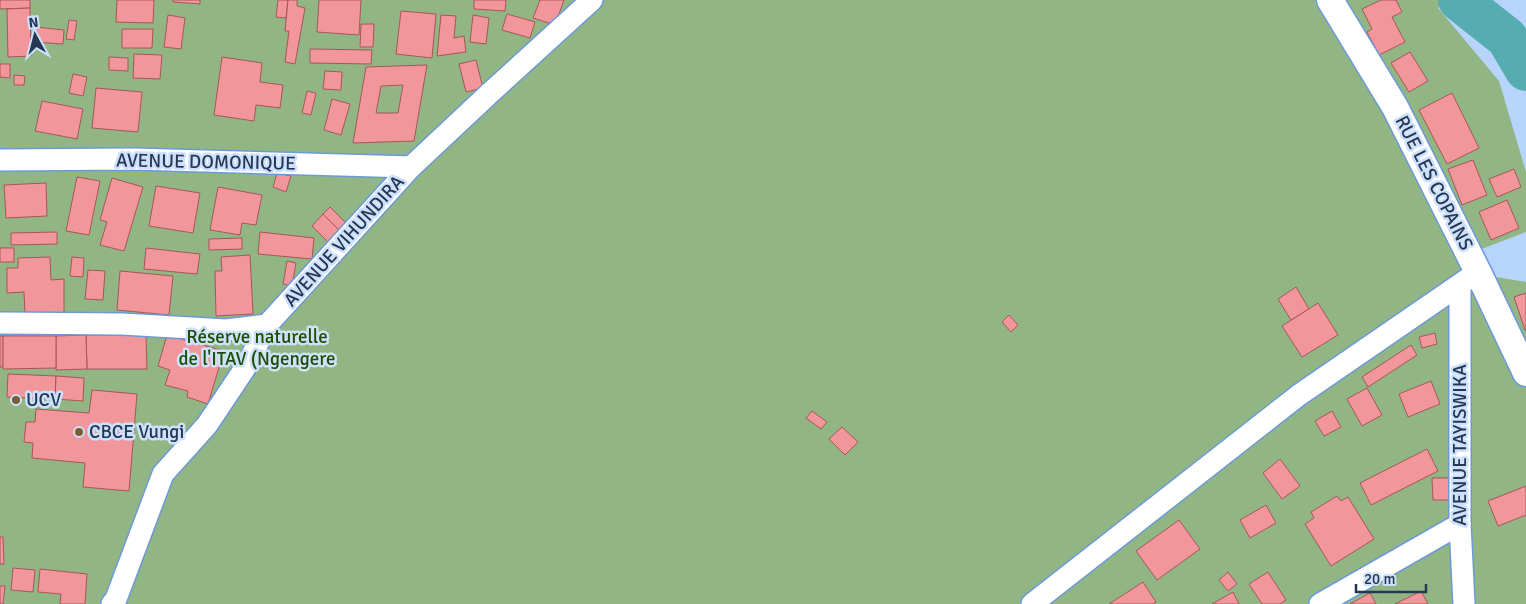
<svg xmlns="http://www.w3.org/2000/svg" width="1526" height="604" font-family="Signika,sans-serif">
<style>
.green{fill:#91b683}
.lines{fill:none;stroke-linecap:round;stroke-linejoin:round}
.river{stroke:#56adaf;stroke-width:42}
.building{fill:#f1979b;stroke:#a8555a;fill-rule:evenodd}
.minor-casing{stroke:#6c99da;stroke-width:24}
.tertiary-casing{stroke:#6c99da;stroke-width:29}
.minor{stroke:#fff;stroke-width:21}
.tertiary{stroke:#fff;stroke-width:26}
.poi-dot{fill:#7a5e31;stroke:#cde0fc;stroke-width:2}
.labels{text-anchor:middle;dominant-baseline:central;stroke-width:5;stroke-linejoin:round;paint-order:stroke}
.street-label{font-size:19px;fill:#243853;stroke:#cde0fc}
.park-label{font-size:19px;fill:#1e4e01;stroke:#cde0fc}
.poi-label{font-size:19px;fill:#243853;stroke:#cde0fc;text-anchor:start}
</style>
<rect width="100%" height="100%" fill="#b7d4fc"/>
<path class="green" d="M0 0H1444L1438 8 1499 81 1526 172V232L1458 258 1466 272 1526 282V604H0Z"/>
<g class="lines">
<path class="river" d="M1459 0 1507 38 1526 70"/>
</g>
<g class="building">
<path d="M0 0H30V8L0 9Z"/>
<path d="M117 0H154L153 23 116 22Z"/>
<path d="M173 0H200V4L173 2Z"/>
<path d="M278 0H288L286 18 276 17Z"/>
<path d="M288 0H297V6L305 8 295 64 285 62 289 31H285Z"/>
<path d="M319 0H361L359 35 317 32Z"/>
<path d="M474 0H506L505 11 474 9Z"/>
<path d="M540 0H564L555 25 533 18Z"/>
<path d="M1381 0H1396L1402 12 1392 17 1405 42 1379 55 1367 32 1372 29 1362 9Z"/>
<path d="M30 8 31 56 8 57 7 9Z"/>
<path d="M401 11 436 14 432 58 396 54Z"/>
<path d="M507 14 535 22 530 38 502 30Z"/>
<path d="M168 15 185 18 181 49 164 47Z"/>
<path d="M441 15 456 16 454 38 464 36 466 52 437 56Z"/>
<path d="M473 15 489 18 486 44 470 42Z"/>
<path d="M69 20 77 21 74 40 66 39Z"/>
<path d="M361 24H374L373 47H360Z"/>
<path d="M36 27 64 30 63 44 34 42Z"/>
<path d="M122 29H153L152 48H122Z"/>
<path d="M310 49 372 50 371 64 310 63Z"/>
<path d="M1410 52 1428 81 1409 92 1391 63Z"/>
<path d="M134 54 162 55 160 79 133 78Z"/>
<path d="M109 57 128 58V71L109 70Z"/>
<path d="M222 57 262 63 260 82 283 85 280 108 256 105 254 121 214 115Z"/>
<path d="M476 60 483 88 466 92 459 64Z"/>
<path d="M0 64H10V78L0 77Z"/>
<path d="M427 65 414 141 353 143 366 67ZM403 85 398 113H376L381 86Z"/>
<path d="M325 71 342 72 341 90 323 89Z"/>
<path d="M73 74 87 77 83 96 69 93Z"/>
<path d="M14 75 25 76 24 85H14Z"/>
<path d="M96 88 142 92 138 132 92 128Z"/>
<path d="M307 91 316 93 311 115 302 113Z"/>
<path d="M1452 93 1479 148 1447 164 1419 110Z"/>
<path d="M332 99 350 104 341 135 324 130Z"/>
<path d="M42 101 83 109 77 139 35 131Z"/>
<path d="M1473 160 1487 195 1462 205 1448 169Z"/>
<path d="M1514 169 1521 187 1497 197 1489 179Z"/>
<path d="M277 173 291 176 286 192 273 187Z"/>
<path d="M77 177 100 181 89 235 66 231Z"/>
<path d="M112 178 143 187 124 251 100 245 107 222 100 220Z"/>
<path d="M46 183 47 216 6 218 4 185Z"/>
<path d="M156 186 200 193 193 233 149 226Z"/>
<path d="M218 187 262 195 256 225 242 223 240 235 210 230Z"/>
<path d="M1507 200 1519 228 1491 240 1479 212Z"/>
<path d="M330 207 346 223 339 230 323 214Z"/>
<path d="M323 214 339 230 328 242 312 226Z"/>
<path d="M57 232V244L11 245V233Z"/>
<path d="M260 232 314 238 312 259 258 254Z"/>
<path d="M242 238V249L209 250V239Z"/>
<rect x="0" y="248" width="14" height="14"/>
<path d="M146 248 200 254 197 274 144 269Z"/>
<path d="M250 255 253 314 216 316 215 271H222L221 257Z"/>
<path d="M50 257 51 280 64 279V313L25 314 24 292 7 293V268H18V258Z"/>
<path d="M72 257 84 258 83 277 70 276Z"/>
<path d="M287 261 296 263 292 286 283 284Z"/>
<path d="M88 270 105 271 103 300 85 299Z"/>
<path d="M120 271 173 276 169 315 117 310Z"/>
<path d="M1296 287 1309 309 1291 320 1278 299Z"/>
<path d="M1526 293V330H1525L1514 297Z"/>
<path d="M1318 303 1338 335 1302 357 1282 326Z"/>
<path d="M1009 315 1018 325 1011 332 1002 322Z"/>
<path d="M1435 333 1437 344 1422 348 1419 337Z"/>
<path d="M86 335H146L147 369H87Z"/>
<path d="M86 335 87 369 56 370V336Z"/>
<path d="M167 335 224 351 208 404 187 397 188 391 165 385 170 370 158 366Z"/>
<rect x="0" y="336" width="3" height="31"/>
<path d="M3 336H56V368L3 369Z"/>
<path d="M1411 345 1417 355 1368 387 1362 377Z"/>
<path d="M8 374 56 376 55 399 7 397Z"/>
<path d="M56 376 84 378 83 401 55 399Z"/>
<path d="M1431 381 1440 404 1408 417 1399 394Z"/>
<path d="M1367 388 1382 415 1362 426 1347 399Z"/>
<path d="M92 390 137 394 129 491 83 487 85 463 32 458 33 443 24 442 26 422H35L36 409 89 413Z"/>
<path d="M812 411 827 422 821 429 806 418Z"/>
<path d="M1332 411 1341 427 1324 436 1315 421Z"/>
<path d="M842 427 858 442 845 455 829 439Z"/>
<path d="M1427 449 1438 471 1371 505 1360 483Z"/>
<path d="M1280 459 1300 486 1282 499 1263 473Z"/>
<path d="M1432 478H1450V500H1433Z"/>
<path d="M1526 486V515L1498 526 1488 501Z"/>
<path d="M1337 496 1341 501 1348 497 1374 539 1331 566 1305 524 1314 518 1311 512Z"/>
<path d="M1266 505 1276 523 1250 538 1240 520Z"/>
<path d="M1179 520 1200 549 1157 580 1136 551Z"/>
<path d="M0 537H3L4 564H0Z"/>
<path d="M13 568 35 570 33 592 11 590Z"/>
<path d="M40 569 87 574 85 604H60L61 594 38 592Z"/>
<path d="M1228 572 1237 584 1228 591 1219 580Z"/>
<path d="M1268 572 1286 600 1280 604H1262L1249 584Z"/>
<path d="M1143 582 1156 602 1153 604H1109Z"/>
<path d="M0 586H5L3 604H0Z"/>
<path d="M1421 591 1428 604H1395Z"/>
<path d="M1233 592 1239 604H1212Z"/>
<path d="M1370 593 1376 604H1350Z"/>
</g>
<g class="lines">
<g class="minor-casing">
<g id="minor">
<path d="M0 160 134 159 411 167"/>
<path d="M1460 285V524L1464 604"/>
<path d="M0 323 122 324 226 330 267 325"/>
<path d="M112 604 116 599 163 474 207 425 247 365 267 325 411 167 491 92 592 0"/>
<path d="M1032 604 1299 395 1478 272"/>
<path d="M1320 604 1460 524"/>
</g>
</g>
<g class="tertiary-casing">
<path id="tertiary" d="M1330 0 1395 107 1478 272 1526 373"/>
</g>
<use href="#minor" class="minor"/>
<use href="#tertiary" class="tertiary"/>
</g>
<g class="poi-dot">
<circle cx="16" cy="400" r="5"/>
<circle cx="79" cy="432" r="5"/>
</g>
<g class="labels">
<g class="street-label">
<text transform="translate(206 162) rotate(1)">AVENUE DOMONIQUE</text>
<text transform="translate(1434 183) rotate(63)">RUE LES COPAINS</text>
<text transform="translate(344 241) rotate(-48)">AVENUE VIHUNDIRA</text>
<text transform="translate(1460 445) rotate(-90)">AVENUE TAYISWIKA</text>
</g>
<g class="park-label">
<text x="257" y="337">Réserve naturelle<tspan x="257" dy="22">de l'ITAV (Ngengere</tspan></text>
</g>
<g class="poi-label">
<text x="26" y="400">UCV</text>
<text x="89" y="432">CBCE Vungi</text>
</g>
</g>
<g transform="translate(35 35) rotate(353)" stroke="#cde0fc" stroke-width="4" paint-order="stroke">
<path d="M0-4L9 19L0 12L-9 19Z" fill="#243853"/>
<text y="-8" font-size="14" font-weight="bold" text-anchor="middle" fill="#243853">N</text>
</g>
<path d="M1356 584v8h70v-8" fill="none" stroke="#243853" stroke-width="2.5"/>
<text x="1364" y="584" font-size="15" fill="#243853" stroke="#cde0fc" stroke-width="4" paint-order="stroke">20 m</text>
</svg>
